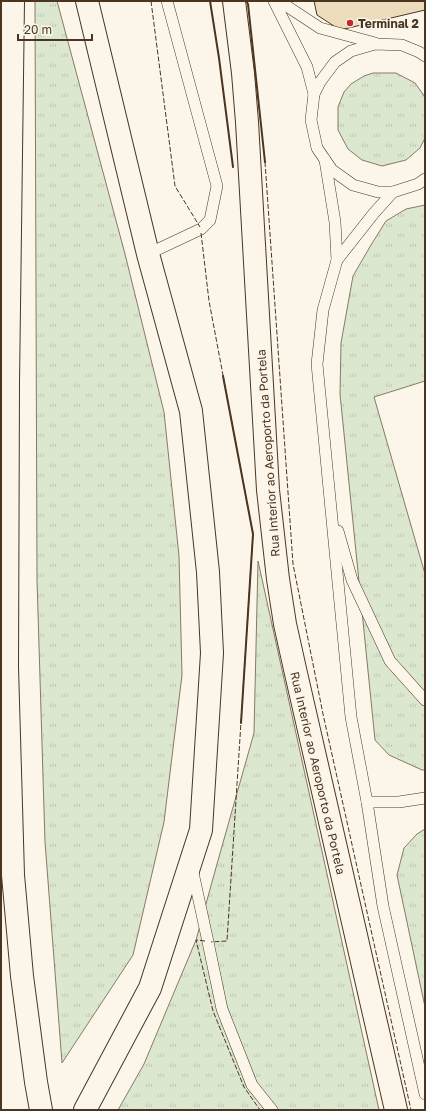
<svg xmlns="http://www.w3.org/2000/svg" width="426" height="1111" font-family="'Golos Text',sans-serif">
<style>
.grass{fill:url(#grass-tufts);stroke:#887966}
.building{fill:#ecdcbc;stroke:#4a3520}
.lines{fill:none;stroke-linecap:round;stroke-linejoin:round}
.service-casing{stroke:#4a3520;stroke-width:12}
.tertiary-casing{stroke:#4a3520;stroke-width:24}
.trunk-casing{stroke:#4a3520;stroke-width:24}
.service{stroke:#fbf6e9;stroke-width:11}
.tertiary{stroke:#fbf6e9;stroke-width:22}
.trunk{stroke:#fbf6e9;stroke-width:22}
.fence{stroke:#4a3520;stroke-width:1;stroke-dasharray:5 2;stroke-linecap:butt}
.wall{stroke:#4a3520;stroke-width:2}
.poi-dot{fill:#c62828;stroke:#fbf6e9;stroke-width:1.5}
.labels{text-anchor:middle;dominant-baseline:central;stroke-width:3;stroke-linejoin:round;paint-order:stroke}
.poi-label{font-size:12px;font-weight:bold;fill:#4a3520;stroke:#fbf6e9;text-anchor:start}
.street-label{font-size:12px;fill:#4a3520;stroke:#fbf6e9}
</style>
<defs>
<pattern id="grass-tufts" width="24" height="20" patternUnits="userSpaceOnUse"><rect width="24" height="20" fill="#dce7d0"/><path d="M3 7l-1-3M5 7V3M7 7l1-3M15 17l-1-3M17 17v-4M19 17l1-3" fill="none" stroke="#bec7b2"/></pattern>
</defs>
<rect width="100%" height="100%" fill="#fbf6e9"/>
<g class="grass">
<path d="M35 1H57L125 254 164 412 179 556 182 675 164 822 133 955 62 1063 45 842 37 580Z"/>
<path d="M373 73H396L415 83 425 97V138L420 148 406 160 382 166 362 160 348 149 338 130V107L344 92 351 84 364 76Z"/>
<path d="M425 205V381L374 397 425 574V770H422L389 755 375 740 340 394 341 343 353 276 371 245 386 221 406 209Z"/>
<path d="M258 561 379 1110H118L144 1064 196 940 217 864 254 733Z"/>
<path d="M425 829V1007L397 875 404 848 417 834Z"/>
</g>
<path class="building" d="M314 1H425V10L340 30 317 15Z"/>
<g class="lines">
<g class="service-casing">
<g id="service">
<path d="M274 1 307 67 314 94"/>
<path d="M279 1 320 28 375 43"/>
<path d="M425 56 419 52 402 45 375 44 351 51 335 62 320 82 314 94 311 120 317 148 332 170 353 185 378 192H393L418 184 425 179"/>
<path d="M325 160 335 222 337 260 323 310 317 364 351 717 367 802 383 906 425 1094"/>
<path d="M148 254 201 229 210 220 217 186 167 1"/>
<path d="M337 260 374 213 393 192"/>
<path d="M338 531 352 580 390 661 425 700"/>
<path d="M367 802H399L425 798"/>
<path d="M192 868 208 942 222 1009 252 1085 272 1110"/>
</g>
</g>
<g class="tertiary-casing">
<path id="tertiary" d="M234 1 243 73 247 122 268 490 278 579 285 624 295 669 396 1110"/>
</g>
<g class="trunk-casing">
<g id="trunk">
<path d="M13 1 8 383 7 667 13 875 22 976 36 1082 41 1110"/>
<path d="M85 1110 150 988 201 830 212 653 208 572 191 411 148 254 87 1"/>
</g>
</g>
<use href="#service" class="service"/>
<use href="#tertiary" class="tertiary"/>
<use href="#trunk" class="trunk"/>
<g class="fence">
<path d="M151 1 175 186 200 227"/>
<path d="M265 162 293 564 323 714 411 1110"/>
<path d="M201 233 209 301 253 534 227 941 211 942"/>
<path d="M205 941 196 940 213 1011 244 1087 260 1110"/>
</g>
<g class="wall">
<path d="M210 1 219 58 233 167"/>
<path d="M246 1 248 4 265 162"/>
<path d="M223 376 253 534 241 723"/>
</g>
</g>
<circle class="poi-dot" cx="350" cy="23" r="4"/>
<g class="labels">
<g class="poi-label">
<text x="358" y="23">Terminal 2</text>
</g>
<g class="street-label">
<text transform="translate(268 453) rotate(-94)">Rua Interior ao Aeroporto da Portela</text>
<text transform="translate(318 773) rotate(77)">Rua Interior ao Aeroporto da Portela</text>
</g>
</g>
<rect width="426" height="1111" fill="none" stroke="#4a3520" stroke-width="4"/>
<path d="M18 34v6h74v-6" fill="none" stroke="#4a3520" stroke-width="2"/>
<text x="24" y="34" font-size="12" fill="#4a3520" stroke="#fbf6e9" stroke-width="3" paint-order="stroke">20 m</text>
</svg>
